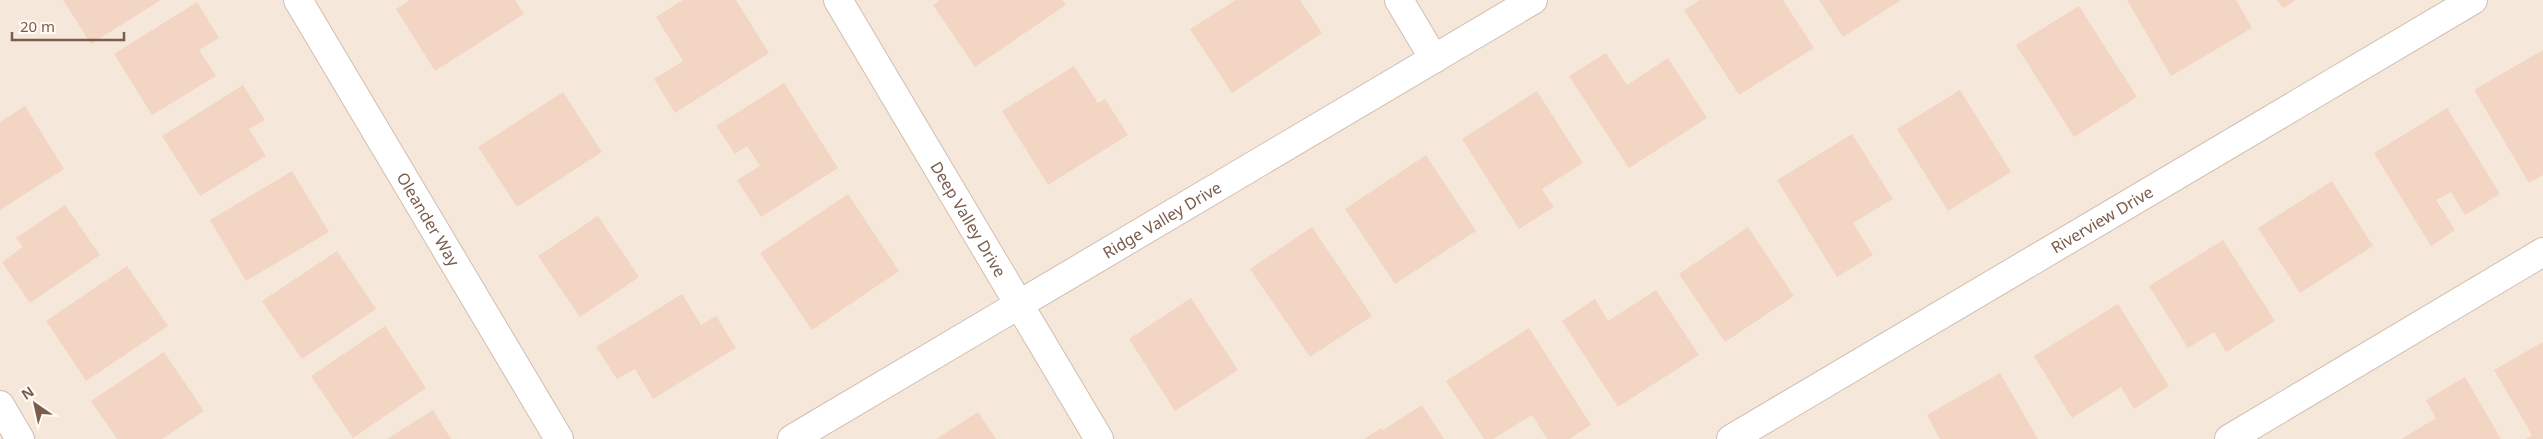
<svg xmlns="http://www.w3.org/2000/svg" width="2543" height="439" font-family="'Noto Sans',sans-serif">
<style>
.residential{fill:#f5e8da}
.building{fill:#f3d5c3}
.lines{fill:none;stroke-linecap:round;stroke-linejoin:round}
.minor-casing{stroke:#d1beb0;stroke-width:30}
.minor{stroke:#fff;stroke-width:28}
.labels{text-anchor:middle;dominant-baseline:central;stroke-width:4.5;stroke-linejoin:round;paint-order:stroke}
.street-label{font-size:16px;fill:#7a5c4d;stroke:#fffaf3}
</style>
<rect width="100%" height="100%" fill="#fdf6ec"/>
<rect class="residential" x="0" y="0" width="2543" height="439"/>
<g class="building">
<path d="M63 0H161L91 44Z"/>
<path d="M410 0H515L524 14 435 71 396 9Z"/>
<path d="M683 0H736L769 53 675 113 654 79 683 61 656 17Z"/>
<path d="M940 0H1062L1066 5 975 67 933 5Z"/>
<path d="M1236 0H1300L1322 33 1232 93 1190 29Z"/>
<path d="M1700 0H1783L1814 48 1739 95 1684 10Z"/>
<path d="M1819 0H1901L1843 37Z"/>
<path d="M2127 0H2236L2252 28 2171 76Z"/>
<path d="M2277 0H2296L2283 8Z"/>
<path d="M197 2 219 38 199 50 216 76 152 115 114 54Z"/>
<path d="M2079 6 2137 97 2074 137 2016 45Z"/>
<path d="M2543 50V175L2529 183 2474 90Z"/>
<path d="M1606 53 1627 85 1668 58 1707 118 1629 168 1569 76Z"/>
<path d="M1074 66 1098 103 1105 99 1128 135 1048 185 1002 111Z"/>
<path d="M784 83 838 168 761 217 737 180 760 166 747 146 735 154 716 126Z"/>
<path d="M243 85 265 120 249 129 266 156 200 196 162 136Z"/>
<path d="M1960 90 2011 172 1948 211 1897 129Z"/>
<path d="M1537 91 1583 163 1542 189 1554 207 1519 229 1462 139Z"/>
<path d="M563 92 602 152 517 207 478 147Z"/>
<path d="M25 106 64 169 0 210V122Z"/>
<path d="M2447 108 2500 194 2465 215 2451 192 2436 200 2455 230 2431 246 2374 153Z"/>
<path d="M1852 134 1893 199 1853 223 1873 255 1837 277 1777 180Z"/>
<path d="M1426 155 1476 231 1395 284 1345 209Z"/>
<path d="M292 171 329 232 246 281 210 220Z"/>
<path d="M2332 181 2373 246 2300 293 2258 228Z"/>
<path d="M848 194 899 271 812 330 760 253Z"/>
<path d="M65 205 100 255 30 303 2 262 23 247 16 238Z"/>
<path d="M598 216 639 277 580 317 538 256Z"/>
<path d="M1312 227 1372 316 1310 357 1250 269Z"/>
<path d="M1748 227 1794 296 1725 342 1679 274Z"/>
<path d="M2223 240 2275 321 2226 352 2214 332 2188 348 2149 286Z"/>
<path d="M337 251 376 309 302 359 262 301Z"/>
<path d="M127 266 168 326 86 381 46 321Z"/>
<path d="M1656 290 1699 355 1618 407 1562 321 1595 299 1608 321Z"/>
<path d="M682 294 701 325 716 316 736 348 653 399 635 369 617 379 596 347Z"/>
<path d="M1191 298 1238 370 1175 411 1129 339Z"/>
<path d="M2118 304 2169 386 2134 409 2121 387 2072 418 2034 356Z"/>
<path d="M385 326 426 388 353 438 311 376Z"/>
<path d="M1529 328 1591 425 1569 439H1547L1532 415 1493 439H1484L1446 381Z"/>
<path d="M2543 342V439H2526L2532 435 2494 370Z"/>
<path d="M164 352 204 411 162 439H117L91 401Z"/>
<path d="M2000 373 2038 439H1940L1927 415Z"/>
<path d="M2465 377 2501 439H2401L2436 418 2426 400Z"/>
<path d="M1422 405 1444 439H1364L1381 428 1383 430Z"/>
<path d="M433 410 451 439H387Z"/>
<path d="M978 412 996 439H936Z"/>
</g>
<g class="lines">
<g class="minor-casing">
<g id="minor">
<path id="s1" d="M298 0 559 439"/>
<path id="s2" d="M838 0 1099 439"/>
<path d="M1399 0 1434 59"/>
<path d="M0 405 20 439"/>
<path id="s3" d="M792 439 1533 0"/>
<path id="s4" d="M1731 439 2473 0"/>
<path d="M2229 439 2543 252"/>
</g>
</g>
<use href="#minor" class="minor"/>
</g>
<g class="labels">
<g class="street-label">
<text stroke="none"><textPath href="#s1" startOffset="255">Oleander Way</textPath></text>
<text stroke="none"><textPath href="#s2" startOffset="255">Deep Valley Drive</textPath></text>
<text stroke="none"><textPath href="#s3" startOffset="430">Ridge Valley Drive</textPath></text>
<text stroke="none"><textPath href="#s4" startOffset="431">Riverview Drive</textPath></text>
</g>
</g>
<g transform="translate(35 404) rotate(326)" stroke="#fffaf3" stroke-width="4" paint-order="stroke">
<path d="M0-4L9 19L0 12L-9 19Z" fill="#7a5c4d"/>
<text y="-8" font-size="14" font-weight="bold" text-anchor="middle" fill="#7a5c4d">N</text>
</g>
<path d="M12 32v8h112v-8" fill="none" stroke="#7a5c4d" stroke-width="2.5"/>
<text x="20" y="32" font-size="15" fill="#7a5c4d" stroke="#fffaf3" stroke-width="4" paint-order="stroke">20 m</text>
</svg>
